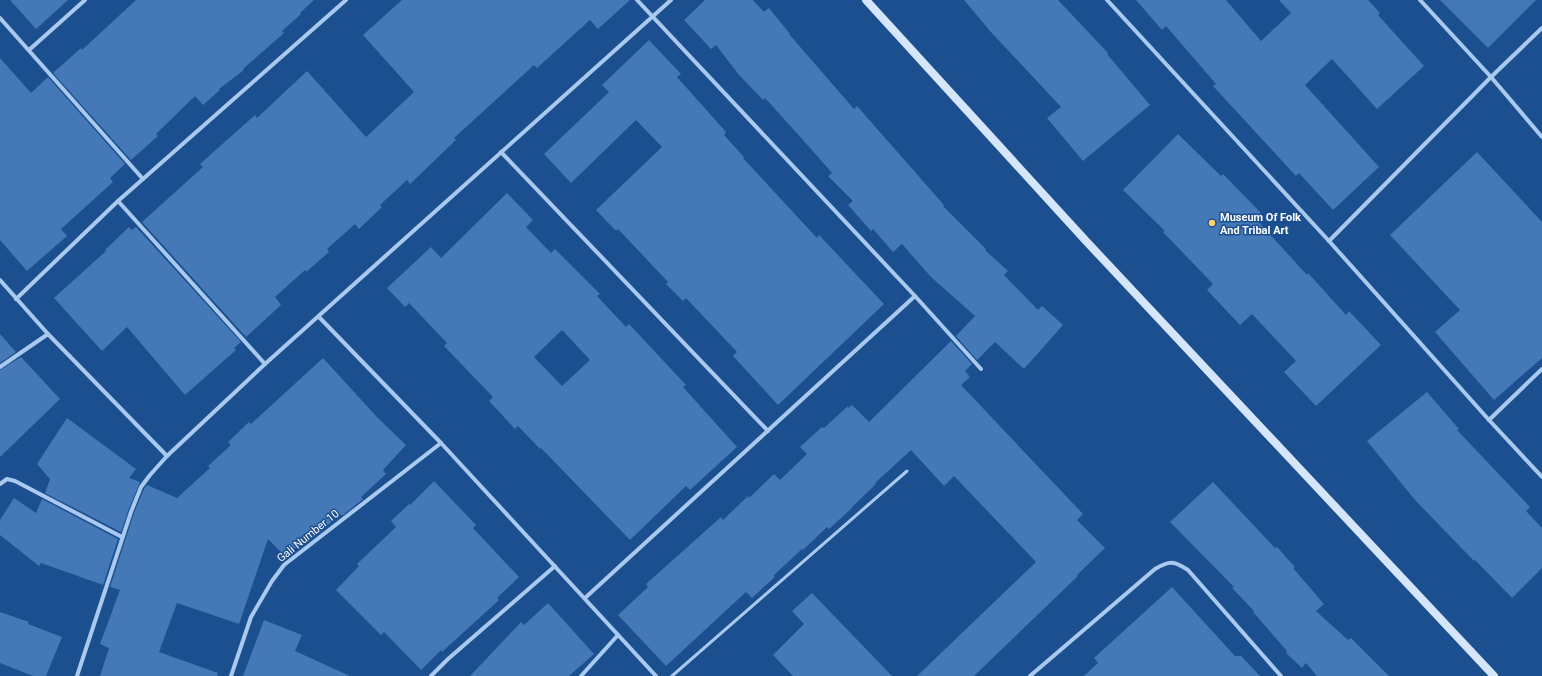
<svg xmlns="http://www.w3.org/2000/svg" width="1542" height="676" font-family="Roboto,sans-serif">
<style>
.building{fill:#4478b7;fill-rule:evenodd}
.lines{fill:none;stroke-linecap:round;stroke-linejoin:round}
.lane{stroke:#a9c9ee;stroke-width:3}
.street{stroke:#a9c9ee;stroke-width:4}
.secondary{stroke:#d6e6fa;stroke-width:8}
.poi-dot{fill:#ffd166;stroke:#1b4f8f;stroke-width:1.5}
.labels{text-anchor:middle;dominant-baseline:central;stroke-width:3;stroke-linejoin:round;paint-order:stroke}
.poi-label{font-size:11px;font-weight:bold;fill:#fff;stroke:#1b4f8f;text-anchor:start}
.street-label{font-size:11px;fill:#fff;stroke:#1b4f8f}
</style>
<rect width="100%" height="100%" fill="#1b4f8f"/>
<g class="building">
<path d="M10 0H68L36 29Z"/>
<path d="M136 0H314L300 13 301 14 282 31 284 33 243 69 244 70 219 89 220 90 203 105 195 96 156 134 158 136 131 160 53 73 81 48 82 50Z"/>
<path d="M402 0H630L598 29 590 20 537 68 534 65 454 138 456 140 410 184 407 180 380 205 382 207 359 229 355 224 327 249 329 252 306 272 305 270 275 297 281 305 246 337 142 222 203 167 200 164 255 115 257 118 307 71 366 137 414 92 363 35Z"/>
<path d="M705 0H753L764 12 769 8 790 34H789L854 109 857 106 944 205 943 206 986 249 985 250 1008 271 1004 275 1038 310 1042 306 1063 325 1024 369 995 342 977 360 956 336 975 316 931 277 902 244 893 252 873 229 871 231 848 205 853 201 828 176 832 173 811 149 765 98 763 100 739 75 716 45 711 49 684 20Z"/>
<path d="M964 0H1058L1108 53 1107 54 1150 105 1083 161 1047 118 1061 107 990 31Z"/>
<path d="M1136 0H1226L1261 41 1291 13 1279 0H1368L1380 13 1378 15 1424 66 1377 109 1332 59 1305 85 1379 167 1333 210 1299 173 1296 176 1213 86 1216 84 1166 26 1162 30Z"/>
<path d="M1440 0H1536L1488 48Z"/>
<path d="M649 40 681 74 677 77 726 132 724 135 744 157 743 158 817 238 819 235 884 304 778 405 733 356 737 352 686 298 683 301 666 284 668 282 618 229 616 231 596 210 662 147 636 120 571 183 544 154 609 92 602 85Z"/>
<path d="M0 58 31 93 48 77 125 164 110 178 113 182 61 229 67 236 27 271 0 240Z"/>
<path d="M1178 134 1221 176 1223 174 1261 213 1255 218 1307 275 1308 273 1346 315 1349 311 1381 345 1316 406 1284 372 1296 361 1252 314 1240 325 1207 290 1213 284 1163 232 1165 231 1123 190Z"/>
<path d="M1477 152 1542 222V358L1494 400 1435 332 1460 310 1390 235Z"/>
<path d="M507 193 533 220 526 227 551 253 555 249 600 294 597 296 626 327 629 324 686 385 683 387 737 447 690 490 686 486 630 540 541 448 540 449 518 426 515 429 489 401 493 397 444 346 447 343 409 303 405 307 387 288 431 247 441 258ZM562 330 590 360 562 386 534 357Z"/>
<path d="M129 227 132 230 136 227 241 342 234 348 236 350 185 395 127 327 102 351 54 298 106 251 105 250Z"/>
<path d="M0 334 16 352 0 363Z"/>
<path d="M951 341 972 364 965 371 970 377 961 385 1083 514 1077 520 1105 548 1077 575 1078 576 974 676H917L1036 562 954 476 944 486 911 450 875 483 876 484 852 507V508L829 529 827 527 803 550 802 549 773 576 775 577 752 598 746 592 666 666 618 615 648 587 646 584 721 517 723 520 748 496 749 498 774 474 780 480 807 454 800 447 822 427 824 428 848 406 849 408 852 405 869 422Z"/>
<path d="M21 357 60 399 0 457V370Z"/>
<path d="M323 358 377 417 406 445 383 470 386 474 361 497 363 499 342 516 340 514 316 536 312 532 286 557 268 539 239 624 177 603 159 652 218 673 217 676H100L109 648 100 644 120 590 110 587 134 513 144 489 147 485 177 498 210 468 208 466 231 445 228 442 249 422 251 424Z"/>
<path d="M1427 392 1459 429 1457 430 1530 507 1526 511 1542 528V568L1512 598 1475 560 1474 561 1415 500 1367 441Z"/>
<path d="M67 418 136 469 129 478 140 482 128 511 121 532 45 493 50 479 37 464Z"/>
<path d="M434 481 476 525 473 528 519 577 497 598 499 600 442 652 441 650 421 670 384 632 381 635 336 590 359 566 357 564 396 527 391 521 409 504 410 505Z"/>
<path d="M1213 482 1275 548 1277 547 1295 567 1293 568 1324 604 1316 611 1348 640 1351 638 1389 676H1317L1306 663 1302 668 1286 653 1287 651 1253 612 1254 611 1232 588 1234 587 1170 522Z"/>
<path d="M14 498 36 513 42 499 118 539 103 585 41 563 39 566 0 535V520Z"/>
<path d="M1172 587 1235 656H1241L1260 676H1084L1098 663 1094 658Z"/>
<path d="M812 593 892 676H793L773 655 804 624 792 611Z"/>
<path d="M548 603 594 654 569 676H470L521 622 524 625Z"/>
<path d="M0 612 29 622 28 624 62 637 46 676H33L0 663Z"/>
<path d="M264 620 302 635 295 651 350 676H243Z"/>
</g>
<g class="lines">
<path class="lane" d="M672 676 907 471"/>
<g class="street">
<path d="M637 0 915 296 981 369"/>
<path d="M1107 0 1329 241 1489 420 1542 477"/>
<path d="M1420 0 1491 77 1542 137"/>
<path d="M0 18 143 179"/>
<path d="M29 50 85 0"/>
<path d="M501 152 768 431"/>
<path d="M118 201 265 364"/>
<path d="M1329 241 1491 77 1542 28"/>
<path d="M0 280 48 334 167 456"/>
<path d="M16 299 118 201 346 0"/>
<path d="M319 317 441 443 656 676"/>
<path d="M0 367 48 334"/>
<path d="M1489 420 1542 369"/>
<path d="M0 484 7 479 15 481 122 537"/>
<path d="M585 598 915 296"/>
<path d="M77 676 131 512 141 487 150 475 167 456 265 364 671 0"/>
<path d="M231 676 251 617 272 581 284 565 441 443"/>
<path d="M431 676 448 659 555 566"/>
<path d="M581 676 618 635"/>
<path d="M1030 676 1155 569C1170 560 1174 561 1188 570L1281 676"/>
</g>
<path class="secondary" d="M866 0 1086 241 1494 676"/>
</g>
<circle class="poi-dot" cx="1212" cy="223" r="4"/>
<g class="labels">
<g class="poi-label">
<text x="1220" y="217">Museum Of Folk<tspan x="1220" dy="13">And Tribal Art</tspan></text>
</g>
<g class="street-label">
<text transform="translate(308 536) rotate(-39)">Gali Number 10</text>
</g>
</g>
</svg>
